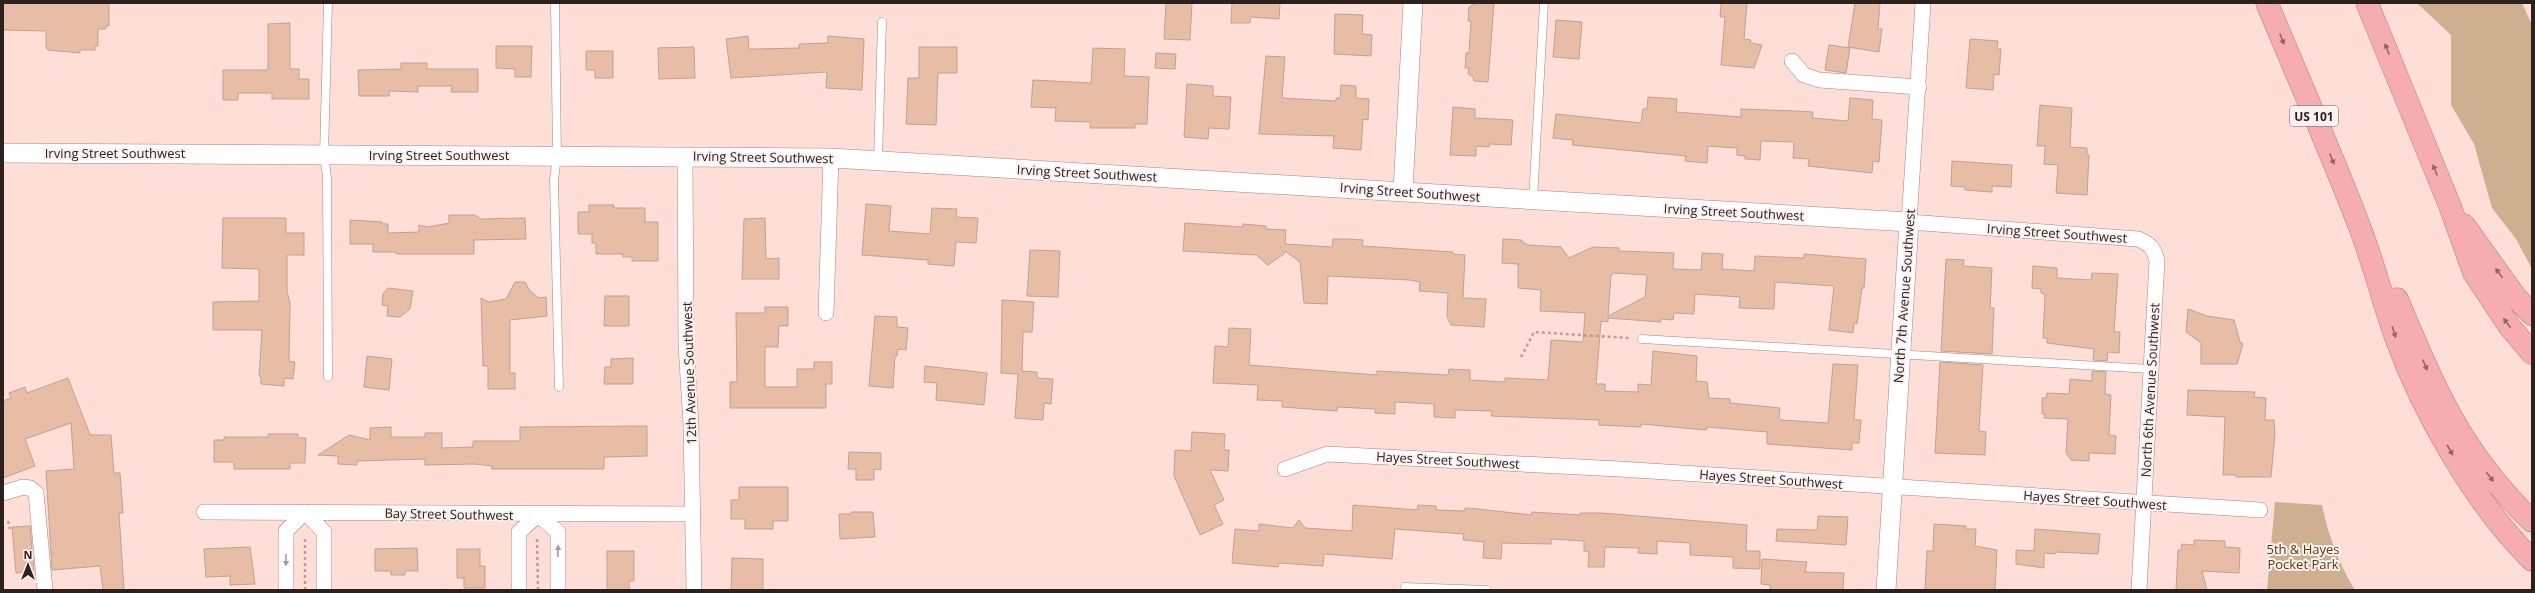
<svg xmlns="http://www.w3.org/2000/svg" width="2535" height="593" font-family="'Open Sans',sans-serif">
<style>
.green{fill:#ceaf8f}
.building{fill:#e8bda6;stroke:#c1a18f;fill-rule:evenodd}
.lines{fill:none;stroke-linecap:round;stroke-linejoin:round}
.service-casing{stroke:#a7837b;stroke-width:9}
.minor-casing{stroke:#a7837b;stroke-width:16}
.tertiary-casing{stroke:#a7837b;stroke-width:20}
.motorway-casing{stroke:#af7c7e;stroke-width:23}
.path{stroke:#baa09a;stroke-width:2.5;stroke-dasharray:3 3;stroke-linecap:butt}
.service{stroke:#fff;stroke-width:8}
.minor{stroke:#fff;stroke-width:15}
.tertiary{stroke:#fff;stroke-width:19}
.motorway{stroke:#f5adb2;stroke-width:22}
.oneway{fill:#926668}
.oneway2{fill:#a19b99}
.labels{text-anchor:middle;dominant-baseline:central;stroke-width:4;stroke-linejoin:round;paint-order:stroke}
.shield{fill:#faf2f0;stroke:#6b5f5c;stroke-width:1}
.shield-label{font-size:12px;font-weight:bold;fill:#2e201d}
.street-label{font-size:13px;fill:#2e201d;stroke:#faf2f0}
.park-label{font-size:13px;fill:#5a3911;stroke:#faf2f0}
</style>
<rect width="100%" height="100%" fill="#feded7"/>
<g class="green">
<path d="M2417 3H2522L2532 25V269L2516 239 2492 208 2474 144 2451 105V35Z"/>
<path d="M2275 502 2322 505C2328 535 2339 564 2355 590H2267Z"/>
</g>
<g class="building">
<path d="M3 3H109V26H106V29H98V46H95V50H80V53L48 50 46 47V31L3 30Z"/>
<path d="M1166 3H1192L1190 40 1164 39Z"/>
<path d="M1232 3H1280L1279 19 1251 17 1250 23H1231Z"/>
<path d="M1476 3H1494L1488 82 1474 81 1473 77 1468 74 1469 68H1465L1466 53H1469L1471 21H1468L1469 7Z"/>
<path d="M1721 3H1747L1744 39 1751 40 1750 43 1762 45 1754 68 1721 65 1725 17H1720Z"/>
<path d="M1855 3H1880L1878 29H1882L1879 52 1848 47Z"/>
<path d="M1335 14 1363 15 1362 34 1372 35 1371 56 1334 54Z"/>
<path d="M1556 20 1582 22 1579 59 1553 57Z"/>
<path d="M290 23V69H299V79H309V99H272V93H238V100H223V70H268V24Z"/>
<path d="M748 36 749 49H756L799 48V44L828 43V36L864 39 862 90 826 88 827 72 731 78 726 39Z"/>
<path d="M1970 39 1998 41 1997 49H2001L1999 75 1994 74 1993 90 1966 88Z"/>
<path d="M1829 45 1850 48 1846 73 1825 70Z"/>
<path d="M496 46H532L531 77H515V69L496 68Z"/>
<path d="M694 47 695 78 659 79 658 48Z"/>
<path d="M919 47H957V73H938L936 125 906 124 908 78H919Z"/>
<path d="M1093 48 1125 49 1124 76 1149 77 1147 124H1135V128H1090V122L1055 121 1056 108 1031 107 1033 80 1091 83Z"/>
<path d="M586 51H613V78H595V70H586Z"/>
<path d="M1156 53 1176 54 1175 69 1155 68Z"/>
<path d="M1266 56 1285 57 1282 98 1336 101V98H1340L1341 85 1356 86V98L1369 99 1368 120 1363 119 1361 150 1333 148 1334 136 1259 134Z"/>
<path d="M401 63H427V69H478V92H451L452 86H418V92L389 91V96H359L358 70 401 69Z"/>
<path d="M1187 84 1213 86V96L1231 97 1229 129 1209 128 1208 139 1184 137Z"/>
<path d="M1648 97 1677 99 1676 112 1741 117V109L1795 111 1813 112 1812 118 1848 121 1850 98 1873 100 1872 119 1882 120 1879 162 1873 161 1872 173 1808 166 1809 159 1793 158 1794 142 1761 141 1760 160 1745 159V156L1737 155V148L1708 146 1707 163 1685 161 1686 156 1572 145 1573 140 1553 138 1556 114 1641 123 1643 109H1647Z"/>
<path d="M2040 105 2072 108 2070 147 2087 148V155H2089L2087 195 2056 193 2058 165 2044 164 2045 146H2037Z"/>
<path d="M1453 107 1475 109V118L1513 120 1511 145 1490 144 1489 147 1476 146V156L1450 155Z"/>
<path d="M1952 161 2012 165 2011 187 1992 186V192L1965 190V187L1951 186Z"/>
<path d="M866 204 891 206 889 231 930 234 932 208 957 209 956 217 978 218 976 243 956 242 954 266 928 264V260L862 255Z"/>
<path d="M589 205H614V208H645V222H658V261H632V257H623V254H596V243H592V234H578V212H589Z"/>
<path d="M449 215H475L481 219 525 218 526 239 474 240V254H396V252H373V244H350V220L382 222V224H388V233L419 232V225L428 227 449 223Z"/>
<path d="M223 218H286V233H304V255H287V291L290 303 289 361 295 362 293 379 284 378V386L261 384V377L259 376 262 330H213V302L259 301V269L222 268Z"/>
<path d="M765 218 766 259 779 258V279H742L744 219Z"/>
<path d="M1185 223 1243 227V224L1266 226V229L1286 230 1285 244 1332 247 1333 239H1348L1363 240 1362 246 1453 252V254L1465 255 1463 298 1486 299 1484 327 1451 325 1447 317 1448 293 1419 291 1420 282 1410 280 1328 276 1327 304 1304 303 1300 262 1285 251 1284 254 1268 265 1256 255 1183 251Z"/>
<path d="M1503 239 1522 240V242L1528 245 1561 247 1569 258 1593 247 1619 248V251L1674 253 1673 269 1701 270 1702 253 1723 254 1722 269 1754 271 1755 256 1804 258V254L1866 259 1864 288H1862L1857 324 1854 323 1853 333 1829 330 1834 286 1775 282 1774 309 1739 308 1740 297 1695 294 1694 314 1674 313 1673 320 1661 319V322L1608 318V322L1601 321 1596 384H1605V391L1638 392V384L1651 385 1653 351 1697 356 1696 381 1707 382 1709 398 1730 399V403L1780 408 1779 418 1781 420 1828 423 1833 364 1858 365 1854 420H1861L1859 443H1852V450L1767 444V432L1707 427 1706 430 1641 424V427L1599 425V420L1491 416 1492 411 1455 410V418L1434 417V404L1395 402V414L1375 413V409L1338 407 1337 411 1282 407V401L1257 400 1258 385 1213 383 1215 346 1228 347 1229 328 1251 329 1249 365 1377 375V371L1448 375 1449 369 1470 370V380L1505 382V378L1548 380 1551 340 1583 342 1585 313 1540 311 1541 290 1518 288V264L1502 263ZM1614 273 1647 275 1645 297 1608 316 1611 275Z"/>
<path d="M1030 250 1060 251 1058 297 1027 296Z"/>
<path d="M1946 259 1964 260 1963 266 1992 268 1990 308H1994L1992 354 1941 351Z"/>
<path d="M2033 266 2057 268V278L2091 280 2092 273 2118 274 2114 332H2120L2119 353 2108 352 2107 361 2093 360 2094 349 2047 343V338H2043L2045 294 2041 293V289L2032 288Z"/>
<path d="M515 282H525L530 291 539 298 546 297 547 316 510 320V373H515V389H488V366H483L481 298 489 302 506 299Z"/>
<path d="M388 288 413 291 410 309 400 317 387 316 388 306 382 305 383 294Z"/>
<path d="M605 296H629V326H604Z"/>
<path d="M1002 300 1034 302 1032 332H1023L1022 371 1037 372V378L1053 379 1051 404 1044 403 1043 420 1015 418 1018 374 1001 373Z"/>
<path d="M765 307H788V326H779L778 347H765V387H797V369H814V362H832V384H826V408H730V382H737L736 313H765Z"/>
<path d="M2188 309 2207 316 2234 320 2240 342 2243 344 2237 364H2201V343L2186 332Z"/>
<path d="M875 316 897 317V327L908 328 906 350 898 349 897 356H895L893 388 869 386Z"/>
<path d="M367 356 392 359 389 390 364 387Z"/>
<path d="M633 358V384H604L605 367H611V359Z"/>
<path d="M1940 362 1983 365 1979 431 1986 432 1985 455 1935 453Z"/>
<path d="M925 366 987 373 984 405 936 400 937 383 924 382Z"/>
<path d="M2092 371 2106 372 2105 394 2111 395 2109 435 2116 436 2115 454 2089 453V461L2071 460 2066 453 2068 419 2044 418 2045 414H2042V398H2046L2047 393 2069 394 2070 379 2092 381Z"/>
<path d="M68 378 90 435H111L114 473H120L123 513H119L124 590H103L100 566 52 570 46 471 74 469 71 423 25 439 35 466 3 478V401L11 398 9 393 25 387 27 393Z"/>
<path d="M2188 390 2255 392 2254 397 2266 398 2265 420H2274L2275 434 2271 477H2236V475H2223L2225 417 2187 415Z"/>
<path d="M647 426V456L604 457V469H492V466L474 464 425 465V459L357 461V465L338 464V456L318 455 349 435 370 440V428L391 427V437H425V433H442V448L473 447V441H520V427Z"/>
<path d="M1192 432 1225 434 1224 450H1229L1228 471 1210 470 1224 500 1214 505 1223 524 1200 535 1174 476 1175 450 1191 451Z"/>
<path d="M268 434H298V438H306L305 463H290V469H234V462H214V440H224V437H268Z"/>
<path d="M849 452 881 453V470L874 469V480H856V469H848Z"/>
<path d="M739 487H788V521H773V529H745V519H731V500H739Z"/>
<path d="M1353 505 1417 510 1418 505 1436 506V510L1465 511V508L1478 509 1532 515V512L1580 515V513H1602L1747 525 1746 551H1760V569L1733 568V557L1690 555V543L1657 541V554L1638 553 1639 548 1605 547 1604 567H1588L1589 552 1584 551V541L1551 539V544L1502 543 1501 559 1483 558 1484 542 1463 540 1464 534 1395 529 1392 559 1324 554 1323 566 1279 563 1278 567 1232 563 1235 529 1259 531V524L1293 528 1299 520 1305 528 1352 531Z"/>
<path d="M851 512H873L875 537 840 539 839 514H851Z"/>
<path d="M1818 516 1848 517 1846 545 1776 541 1777 529 1817 530Z"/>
<path d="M1934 524 1966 526V529H1976L1975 546 1997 550 1995 590H1925L1927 551H1933Z"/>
<path d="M30 526 34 571 16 573 12 527Z"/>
<path d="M2035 529 2100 534 2098 554 2055 552V554L2044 553V568L2016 564V550L2034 551Z"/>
<path d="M2194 540 2225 541V547L2240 548 2239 573 2202 571 2207 590H2176L2178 550H2181L2182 544 2194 545Z"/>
<path d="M250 547 255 584 230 585V576L206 577 204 549Z"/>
<path d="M417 548 418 571H405V575H391V571H375V549Z"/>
<path d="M457 549H480V566H485V588H464V578H457Z"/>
<path d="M607 551H634V581H629V590H607Z"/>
<path d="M732 558 763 559V590H731Z"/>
<path d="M1762 559 1807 562 1805 572 1844 573 1843 590H1770V585L1761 584Z"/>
</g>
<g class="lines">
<g class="service-casing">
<g id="service">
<path d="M555 3 557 156 554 180 559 387"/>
<path d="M878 160 882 22"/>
<path d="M1533 200 1544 3"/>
<path d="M1642 339 2150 369"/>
<path d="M328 377 327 177 324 155 328 3"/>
<path d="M1405 587 1487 590"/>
</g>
</g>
<g class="minor-casing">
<g id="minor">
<path d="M1923 3 1909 222 2138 239C2150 244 2154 248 2157 261L2139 590"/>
<path d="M1792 61 1804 75 1819 80 1919 87"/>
<path d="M685 156 686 345 691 425 694 590"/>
<path d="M826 313 831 158"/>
<path d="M1285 469 1327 454 1619 469 2260 510"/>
<path d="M3 493 23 487 30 488 36 493 45 590"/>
<path d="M204 512 693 514"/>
<path d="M538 515 558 532V590"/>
<path d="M286 590V531L305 512 324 532V590"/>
<path d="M519 590V532L538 515"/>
</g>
</g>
<g class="tertiary-casing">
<g id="tertiary">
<path d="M3 153 831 158 1909 222 1886 590"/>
<path d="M1403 191 1413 3"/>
</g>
</g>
<g class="motorway-casing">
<g id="motorway">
<path d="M2267 3C2298 78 2331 152 2360 228 2374 264 2383 302 2396 338 2423 412 2475 504 2532 560"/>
<path d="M2367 3 2450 206 2474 273 2509 326 2532 353"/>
<path d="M2464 225 2517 299 2532 314"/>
<path d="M2397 299C2434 387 2461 453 2532 521"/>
</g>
</g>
<g class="path">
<path d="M1521 357 1534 332 1629 338"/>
<path d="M8 521 10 529"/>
<path d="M537 539 538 590"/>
<path d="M305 590V537"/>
</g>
<use href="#service" class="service"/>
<use href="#minor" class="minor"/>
<use href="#tertiary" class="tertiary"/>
<use href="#motorway" class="motorway"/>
</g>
<defs><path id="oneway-solid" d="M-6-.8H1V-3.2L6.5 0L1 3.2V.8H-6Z"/></defs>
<g class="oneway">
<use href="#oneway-solid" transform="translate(2282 39) rotate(68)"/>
<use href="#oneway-solid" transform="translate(2387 49) rotate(-112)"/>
<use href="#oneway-solid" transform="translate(2332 159) rotate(68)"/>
<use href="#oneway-solid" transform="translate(2435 170) rotate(-112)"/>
<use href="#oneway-solid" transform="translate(2499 273) rotate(-126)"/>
<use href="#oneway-solid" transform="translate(2507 323) rotate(-127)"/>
<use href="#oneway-solid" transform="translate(2394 332) rotate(72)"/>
<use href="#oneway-solid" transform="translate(2425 365) rotate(67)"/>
<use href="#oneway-solid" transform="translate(2450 450) rotate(61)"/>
<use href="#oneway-solid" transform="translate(2490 477) rotate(52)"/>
</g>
<g class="oneway2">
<use href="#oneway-solid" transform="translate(558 551) rotate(-89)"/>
<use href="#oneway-solid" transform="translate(286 560) rotate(90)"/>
</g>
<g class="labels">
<rect class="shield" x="2290" y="106" width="48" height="20" rx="3"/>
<g class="shield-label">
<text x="2314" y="116">US 101</text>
</g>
<g class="street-label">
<text x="115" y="153">Irving Street Southwest</text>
<text x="439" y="155">Irving Street Southwest</text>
<text transform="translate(763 157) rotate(1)">Irving Street Southwest</text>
<text transform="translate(1087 173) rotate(3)">Irving Street Southwest</text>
<text transform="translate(1410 192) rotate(4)">Irving Street Southwest</text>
<text transform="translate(1734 212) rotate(3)">Irving Street Southwest</text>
<text transform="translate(2057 233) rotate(4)">Irving Street Southwest</text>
<text transform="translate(1904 296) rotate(-86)">North 7th Avenue Southwest</text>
<text transform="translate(689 373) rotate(-92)">12th Avenue Southwest</text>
<text transform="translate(2150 390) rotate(-87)">North 6th Avenue Southwest</text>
<text transform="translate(1448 460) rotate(3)">Hayes Street Southwest</text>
<text transform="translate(1771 479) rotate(4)">Hayes Street Southwest</text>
<text transform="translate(2095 500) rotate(4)">Hayes Street Southwest</text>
<text transform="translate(449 514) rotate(1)">Bay Street Southwest</text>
</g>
<g class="park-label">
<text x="2303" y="549">5th &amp; Hayes<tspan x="2303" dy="15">Pocket Park</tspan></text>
</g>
</g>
<rect width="2535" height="593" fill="none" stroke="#2e201d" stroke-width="8"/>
<g transform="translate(28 565)" stroke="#faf2f0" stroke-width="3" paint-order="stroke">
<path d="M0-3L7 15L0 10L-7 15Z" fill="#2e201d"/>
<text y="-6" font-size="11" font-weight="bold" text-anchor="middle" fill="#2e201d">N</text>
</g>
</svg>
